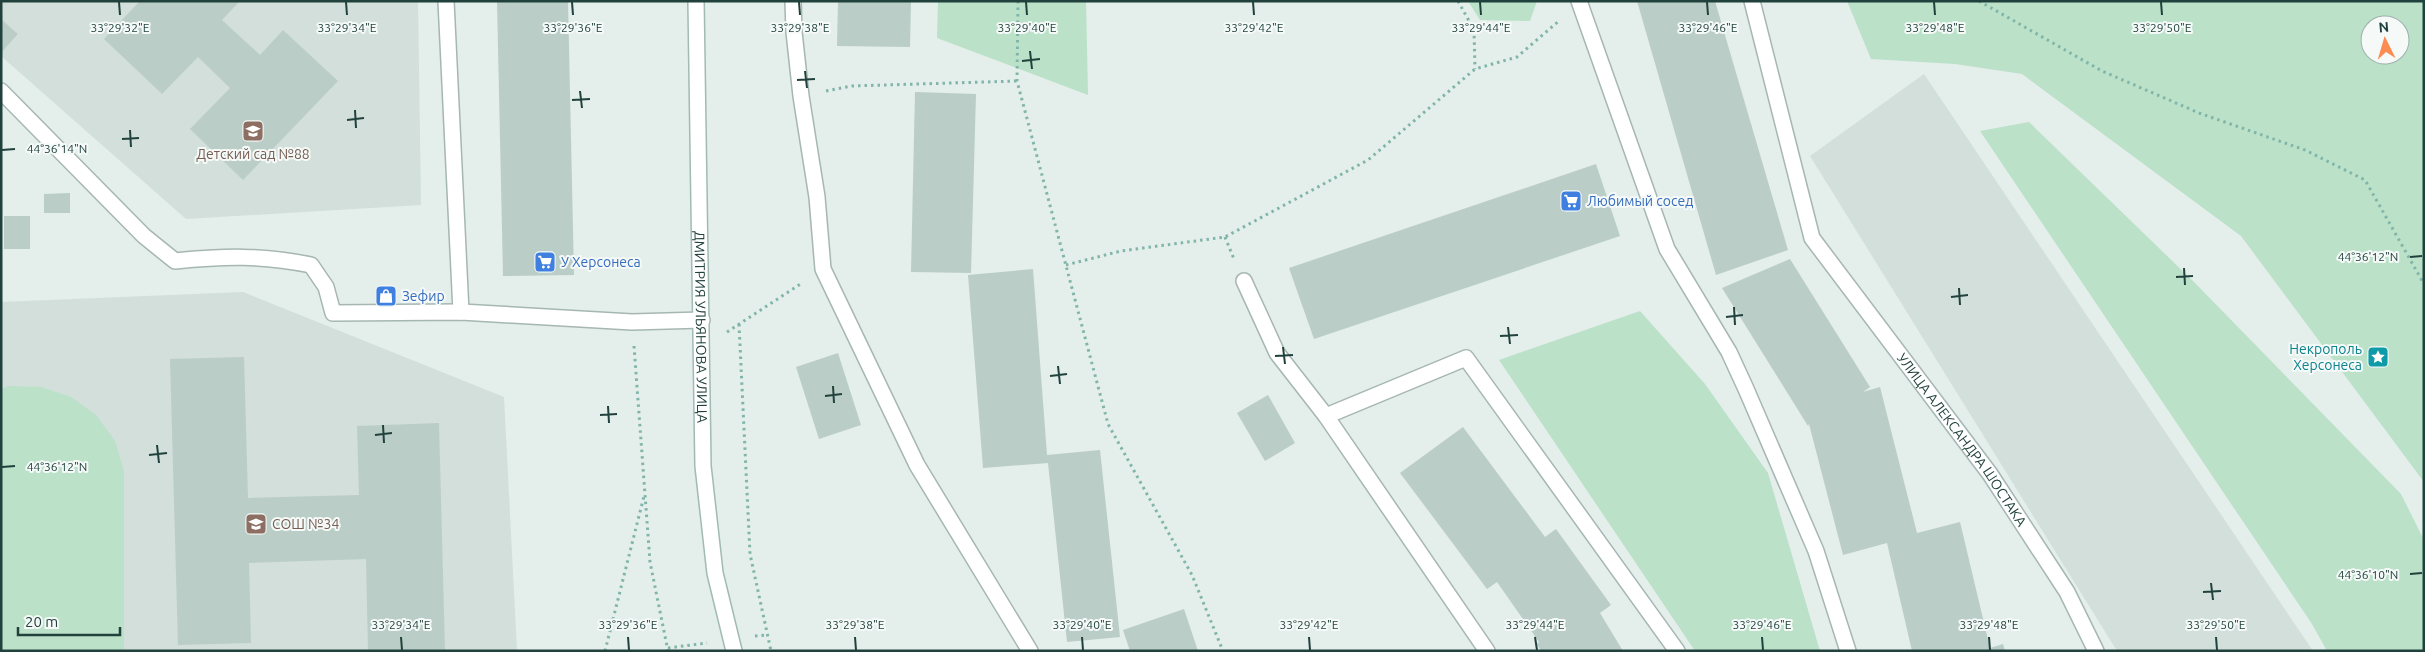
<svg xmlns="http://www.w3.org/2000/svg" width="2425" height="652" font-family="Ubuntu,sans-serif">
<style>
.built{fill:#d2dfda}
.green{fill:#bbe1c9;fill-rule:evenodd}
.building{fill:#bbcdc7}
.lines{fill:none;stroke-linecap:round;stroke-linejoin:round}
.lane-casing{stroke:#a6b7b3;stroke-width:18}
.street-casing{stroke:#a6b7b3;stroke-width:18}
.secondary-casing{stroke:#a1bbb4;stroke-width:18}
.path{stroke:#81b5a9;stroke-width:3;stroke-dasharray:2.5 4;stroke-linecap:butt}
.lane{stroke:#fff;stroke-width:15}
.street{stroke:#fff;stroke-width:15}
.secondary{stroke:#fff;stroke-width:15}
.ticks{fill:none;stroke:#21423c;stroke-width:2}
.labels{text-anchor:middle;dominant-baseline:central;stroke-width:4;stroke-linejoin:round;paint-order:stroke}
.education-label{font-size:14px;fill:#785e54;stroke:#f5faf8}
.shop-label{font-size:14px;fill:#366cbe;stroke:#f5faf8;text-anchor:start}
.street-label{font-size:14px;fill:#21423c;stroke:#f5faf8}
.culture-label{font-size:14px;fill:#0d838f;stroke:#f5faf8;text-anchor:end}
.ticks-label{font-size:12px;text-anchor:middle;fill:#21423c;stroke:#f5faf8;stroke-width:4;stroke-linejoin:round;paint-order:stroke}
</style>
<rect width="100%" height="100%" fill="#e4eeeb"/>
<g class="built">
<path d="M1 1H418L421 205 186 219 1 56V53L18 34 1 19Z"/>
<path d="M1924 74 2313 651H2117L1810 156Z"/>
<path d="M243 292 504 397 517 651H1V302Z"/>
</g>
<g class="green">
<path d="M938 1H1086L1088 95 937 38Z"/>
<path d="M1468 1H1537L1530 21 1480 20Z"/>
<path d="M1847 1H2424V482L2241 236 2022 74 1955 64 1871 59ZM2370 25H2400V55H2370Z"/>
<path d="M2029 122 2195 283 2401 494 2424 540V651H2327L2312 624 1980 131Z"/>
<path d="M1640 311 1705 384 1768 473 1820 651H1695L1499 360Z"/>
<path d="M9 386 41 387 71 397 96 415 115 441 124 471V651H1V389Z"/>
</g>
<g class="building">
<path d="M140 1H240L222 20 260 55 283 30 338 81 243 180 190 129 230 88 198 57 162 94 104 39Z"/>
<path d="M497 1H568L574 275 503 276Z"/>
<path d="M838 1H911L910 47 837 46Z"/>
<path d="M1637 1H1715L1788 250 1716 275Z"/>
<path d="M1 19 18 34 1 53Z"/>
<path d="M915 92 976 94 971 273 911 272Z"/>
<path d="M1596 164 1620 236 1314 339 1289 268Z"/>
<path d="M70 193V213H44V194Z"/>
<rect x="4" y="216" width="26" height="33"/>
<path d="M1790 259 1870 387 1863 392 1880 387 1917 533 1960 522 1990 648 2003 644 2005 651H1912L1887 543 1843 555 1809 424 1808 426 1722 288Z"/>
<path d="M1033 269 1047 455 1100 450 1120 637 1067 642 1048 463 983 468 968 275Z"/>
<path d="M838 353 861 425 819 439 796 367Z"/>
<path d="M244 357 248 498 359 495 357 426 439 423 445 651H368L366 559 249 563 251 643 178 645 170 359Z"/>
<path d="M1268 395 1295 443 1265 461 1237 413Z"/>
<path d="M1463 427 1545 537 1556 529 1611 605 1600 613 1623 651H1541L1537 644 1539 642 1497 582 1487 589 1400 473Z"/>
<path d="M1184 609 1198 651H1130L1123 630Z"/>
</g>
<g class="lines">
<g class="lane-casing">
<g id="lane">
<path d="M446 1 461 312"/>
<path d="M1579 1 1667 249 1729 352 1746 389 1816 551 1848 651"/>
<path d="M1 91 144 236 175 261C225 256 262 255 311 265L326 287 333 313 461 312 632 322 702 320"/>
<path d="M1244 281 1277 353 1326 416 1487 651"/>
<path d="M1326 416 1466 358 1677 651"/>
</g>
</g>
<g class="street-casing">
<g id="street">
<path d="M793 1 794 32 801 96 817 197 823 269 917 465 1030 651"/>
<path id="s1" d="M1752 1 1812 238 1990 474 2067 592 2096 651"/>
</g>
</g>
<g class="secondary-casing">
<g id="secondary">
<path id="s2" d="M696 1 703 466 715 573 734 651"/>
</g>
</g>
<g class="path">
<path d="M1018 1 1017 81 1108 424 1192 575 1223 651"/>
<path d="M1458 1 1474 30 1475 69"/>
<path d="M1979 1 2102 71 2199 113 2305 150 2365 180 2424 284"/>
<path d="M826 91 852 86 1017 81"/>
<path d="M1225 237 1234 259"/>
<path d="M1066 265 1121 251 1225 237 1368 160 1475 69 1517 57 1560 20"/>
<path d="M739 324 750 554 771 651"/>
<path d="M727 332 802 283"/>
<path d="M634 346 650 562 668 651"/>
<path d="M755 636 767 635"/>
<path d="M668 648 707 643"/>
<path d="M605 651 644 496"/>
</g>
<use href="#lane" class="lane"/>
<use href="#street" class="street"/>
<use href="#secondary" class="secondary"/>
</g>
<path class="ticks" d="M119 2 120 15M346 2 347 15M572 2 573 15M799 2 800 15M1026 2 1027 15M1253 2 1254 15M1480 2 1481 15M1707 2 1708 15M1934 2 1935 15M2161 2 2162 15M1030 51 1032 69M1022 61 1040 59M805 71 807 88M797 80 815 79M580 91 582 108M572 100 590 99M355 110 356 128M347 120 364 118M130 130 131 147M122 139 139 138M2 150 15 149M2410 257 2422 256M2184 268 2185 285M2176 277 2193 276M1959 288 1960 305M1951 297 1968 295M1734 307 1735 325M1726 317 1743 315M1508 327 1510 344M1500 336 1518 335M1283 347 1285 364M1275 356 1293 355M1058 366 1060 384M1050 376 1067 374M833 386 834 403M825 396 842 394M608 406 609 423M600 415 617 414M383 425 384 443M375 435 392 433M157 445 159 463M149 455 167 453M2 467 15 466M2410 574 2422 573M2211 583 2213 600M2203 592 2221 591M401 637 402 650M628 637 629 650M855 637 856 650M1082 637 1083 650M1309 637 1310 650M1535 637 1537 650M1762 637 1763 650M1989 637 1990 650M2216 637 2217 650"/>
<defs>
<g id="school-square" transform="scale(1.125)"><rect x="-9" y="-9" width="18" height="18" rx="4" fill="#8d6e63" stroke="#f5faf8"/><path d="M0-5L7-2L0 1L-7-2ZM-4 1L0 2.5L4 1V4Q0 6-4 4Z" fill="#fff"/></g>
<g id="supermarket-square" transform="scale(1.125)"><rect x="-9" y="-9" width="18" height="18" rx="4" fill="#3f7fe0" stroke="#f5faf8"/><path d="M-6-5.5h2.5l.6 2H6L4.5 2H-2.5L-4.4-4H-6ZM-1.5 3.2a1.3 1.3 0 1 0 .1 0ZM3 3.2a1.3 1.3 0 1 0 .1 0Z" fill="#fff"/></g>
<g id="shop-square" transform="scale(1.125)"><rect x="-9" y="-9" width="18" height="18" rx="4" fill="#3f7fe0" stroke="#f5faf8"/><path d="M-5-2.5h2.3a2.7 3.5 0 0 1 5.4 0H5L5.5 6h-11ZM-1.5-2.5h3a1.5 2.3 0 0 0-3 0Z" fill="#fff"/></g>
<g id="sight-square" transform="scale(1.125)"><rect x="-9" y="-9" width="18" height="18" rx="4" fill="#0f9aa8" stroke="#f5faf8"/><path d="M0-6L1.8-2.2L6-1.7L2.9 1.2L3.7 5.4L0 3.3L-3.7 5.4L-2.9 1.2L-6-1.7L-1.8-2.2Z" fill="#fff"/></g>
</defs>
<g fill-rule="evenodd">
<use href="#school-square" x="253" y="131"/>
<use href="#supermarket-square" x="1571" y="201"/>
<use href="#supermarket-square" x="545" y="262"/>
<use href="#shop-square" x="386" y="296"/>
<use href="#sight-square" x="2378" y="357"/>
<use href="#school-square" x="256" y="524"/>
</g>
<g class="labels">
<g class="education-label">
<text x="253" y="154">Детский сад №88</text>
<text x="272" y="524" text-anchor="start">СОШ №34</text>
</g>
<g class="shop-label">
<text x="1587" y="201">Любимый сосед</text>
<text x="561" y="262">У Херсонеса</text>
<text x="402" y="296">Зефир</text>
</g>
<g class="street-label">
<text stroke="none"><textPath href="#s2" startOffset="326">ДМИТРИЯ УЛЬЯНОВА УЛИЦА</textPath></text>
<text stroke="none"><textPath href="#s1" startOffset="496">УЛИЦА АЛЕКСАНДРА ШОСТАКА</textPath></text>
</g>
<g class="culture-label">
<text x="2362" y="349">Некрополь<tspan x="2362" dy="16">Херсонеса</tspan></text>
</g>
</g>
<g class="ticks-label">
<text x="120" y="32">33°29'32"E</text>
<text x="347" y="32">33°29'34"E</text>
<text x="573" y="32">33°29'36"E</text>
<text x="800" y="32">33°29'38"E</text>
<text x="1027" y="32">33°29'40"E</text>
<text x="1254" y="32">33°29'42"E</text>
<text x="1481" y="32">33°29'44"E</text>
<text x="1708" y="32">33°29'46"E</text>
<text x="1935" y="32">33°29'48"E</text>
<text x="2162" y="32">33°29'50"E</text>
<text x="57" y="153">44°36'14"N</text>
<text x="2368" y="261">44°36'12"N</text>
<text x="57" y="471">44°36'12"N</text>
<text x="2368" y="579">44°36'10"N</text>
<text x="401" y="629">33°29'34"E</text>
<text x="628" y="629">33°29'36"E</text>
<text x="855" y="629">33°29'38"E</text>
<text x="1082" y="629">33°29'40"E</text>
<text x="1309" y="629">33°29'42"E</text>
<text x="1535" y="629">33°29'44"E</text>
<text x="1762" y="629">33°29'46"E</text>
<text x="1989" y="629">33°29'48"E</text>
<text x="2216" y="629">33°29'50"E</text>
</g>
<rect width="2425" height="652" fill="none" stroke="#21423c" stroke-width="5"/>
<g transform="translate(2385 40) rotate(355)"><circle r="24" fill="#f5faf8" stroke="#a0b0ad"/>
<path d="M0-4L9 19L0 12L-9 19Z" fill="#fd8c53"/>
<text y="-8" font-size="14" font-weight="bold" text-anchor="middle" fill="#21423c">N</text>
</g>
<path d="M18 627v8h102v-8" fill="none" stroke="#21423c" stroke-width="2.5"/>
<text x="25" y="627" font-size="15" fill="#21423c" stroke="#f5faf8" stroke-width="4" paint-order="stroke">20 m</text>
</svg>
